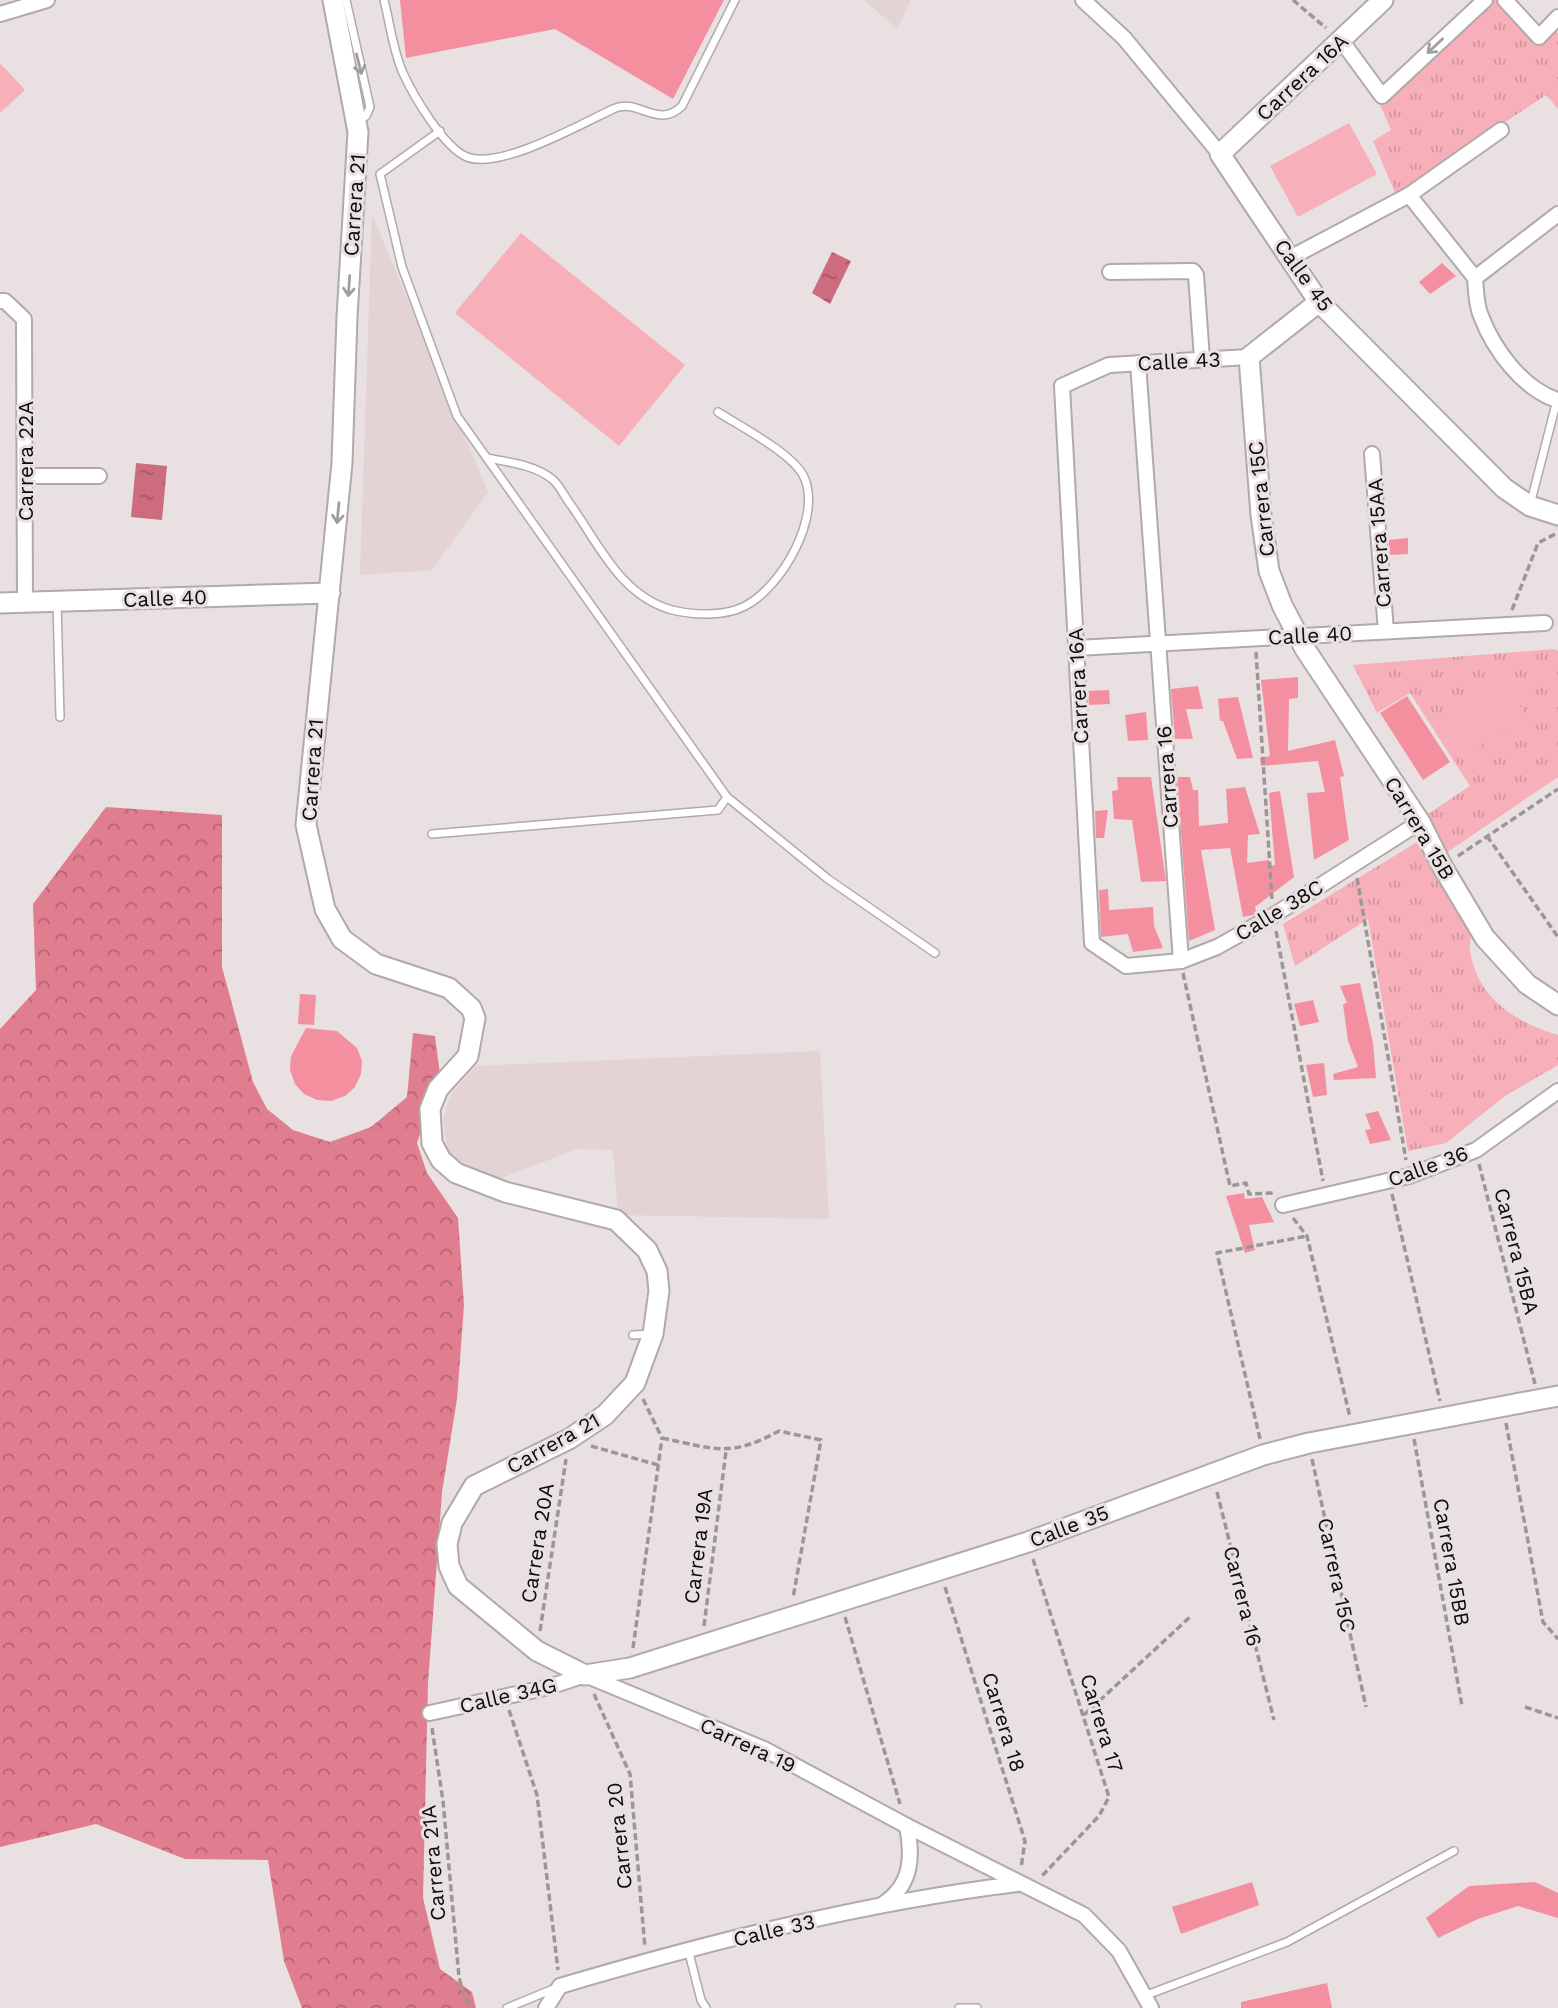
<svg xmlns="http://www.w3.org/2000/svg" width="1558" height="2008" font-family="'Work Sans',sans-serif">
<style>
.built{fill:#e4d3d5}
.forest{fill:url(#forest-crowns)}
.park{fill:url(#park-tufts)}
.pitch{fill:#f7afb9}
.water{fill:url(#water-ripples)}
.building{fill:#f48fa0}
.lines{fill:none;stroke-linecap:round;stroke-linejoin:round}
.lane-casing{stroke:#b1a9aa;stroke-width:10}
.street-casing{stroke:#b1a9aa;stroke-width:18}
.secondary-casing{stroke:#b1a9aa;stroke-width:23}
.path{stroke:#9c9697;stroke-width:3.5;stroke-dasharray:7 3.5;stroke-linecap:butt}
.lane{stroke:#fff;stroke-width:7}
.street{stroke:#fff;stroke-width:14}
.secondary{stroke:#fff;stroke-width:19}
.oneway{stroke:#9f9d9e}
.labels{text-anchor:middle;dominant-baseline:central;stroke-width:6;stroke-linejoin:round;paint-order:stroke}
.street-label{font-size:21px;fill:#0e0b0c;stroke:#e8e0e1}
</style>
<defs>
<pattern id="forest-crowns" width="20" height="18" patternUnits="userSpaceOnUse" patternTransform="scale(1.75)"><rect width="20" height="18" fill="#e07d8f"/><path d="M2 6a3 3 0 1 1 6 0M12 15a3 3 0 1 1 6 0" fill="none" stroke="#b46573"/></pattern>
<pattern id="park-tufts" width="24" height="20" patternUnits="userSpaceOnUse" patternTransform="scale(1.75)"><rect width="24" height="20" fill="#f7afb9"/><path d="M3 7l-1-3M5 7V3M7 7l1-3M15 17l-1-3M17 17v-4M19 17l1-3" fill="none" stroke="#d3959e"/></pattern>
<pattern id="water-ripples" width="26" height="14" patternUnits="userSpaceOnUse" patternTransform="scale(1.75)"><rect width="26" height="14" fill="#cc6c7e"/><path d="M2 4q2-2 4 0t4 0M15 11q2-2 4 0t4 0" fill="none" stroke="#a45766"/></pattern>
</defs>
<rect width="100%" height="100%" fill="#e8e0e1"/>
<g class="built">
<path d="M864 0H911L897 29Z"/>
<path d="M372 214 488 492 432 570 360 575Z"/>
<path d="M820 1051 829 1219 618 1215 613 1150 577 1149 491 1182 448 1155 443 1118 451 1094 476 1066Z"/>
</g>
<path class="forest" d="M106 807 222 815V967L253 1082 267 1109 293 1130 330 1142 371 1127 407 1097 413 1033 435 1036 440 1074 417 1143 427 1173 458 1218 464 1305 457 1399 442 1492 428 1683 423 1898 440 1969 472 1992 476 2008H302L284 1961 268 1860 185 1859 96 1824 0 1847V1029L36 990 33 904Z"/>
<g class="park">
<path d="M1490 0H1499L1539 42 1554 29 1558 33V109L1546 95 1396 195 1373 141 1391 130 1379 102Z"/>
<path d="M1555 649 1558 651V777L1446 853 1422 818 1470 786 1410 693 1377 713 1353 665Z"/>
<path d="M1422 839C1433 857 1466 901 1471 918 1474 927 1469 940 1470 950 1476 997 1516 1023 1558 1035V1065L1505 1096 1446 1143 1408 1151 1368 919 1295 966 1283 924Z"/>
</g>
<g class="pitch">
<path d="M1 64 25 90 0 113V65Z"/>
<path d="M1349 123 1377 174 1298 217 1270 166Z"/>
<path d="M521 233 685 365 619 446 455 313Z"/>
<path d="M1502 680 1526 714 1468 755 1444 721Z"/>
</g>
<g class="water">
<path d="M832 252 851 261 830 304 812 293Z"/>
<path d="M136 463 167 466 162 520 131 517Z"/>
</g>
<g class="building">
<path d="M400 0H724L673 99 555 29 406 58Z"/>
<path d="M1442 263 1456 276 1430 294 1419 282Z"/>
<path d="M1408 538V554L1390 555 1388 540Z"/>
<path d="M1298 677V698L1289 699 1288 751 1335 740 1344 776 1340 777 1349 840 1314 860 1307 793 1325 792 1318 761 1261 766 1260 758 1270 756 1261 680Z"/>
<path d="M1198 686 1203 709H1186L1193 739H1175L1171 689Z"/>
<path d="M1109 690 1110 704 1089 705 1088 691Z"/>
<path d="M1407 696 1450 762 1423 780 1380 713Z"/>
<path d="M1238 697 1253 758 1237 759 1223 721H1220L1218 699Z"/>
<path d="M1146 712 1148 740 1128 741 1125 715Z"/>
<path d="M1117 777H1151L1166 881 1141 882 1132 820 1114 819 1112 791 1118 790Z"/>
<path d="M1177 777H1190L1193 790H1198L1199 826 1228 823 1226 789 1245 787 1260 834 1248 835 1247 863 1269 860 1271 866 1275 865 1269 793 1280 791 1294 877 1255 907 1257 914 1243 917 1230 848 1201 850 1215 930 1189 941Z"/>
<path d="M1108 810 1104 838H1096L1095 811Z"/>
<path d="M1108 889 1109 910 1153 907 1154 926 1163 948 1133 952 1128 934 1101 937 1099 890Z"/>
<path d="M1360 983 1373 1043 1376 1078 1334 1080 1333 1074 1358 1067 1348 1041 1343 1004 1347 1003 1340 986Z"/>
<path d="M300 994 316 995 314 1025 298 1024Z"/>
<path d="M1313 1000 1319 1022 1300 1026 1294 1004Z"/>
<path d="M306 1028 337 1031 357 1048 362 1061 361 1074 355 1087 345 1096 331 1101 317 1100 304 1094 295 1084 290 1070 291 1056Z"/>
<path d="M1324 1063 1327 1095 1313 1097 1306 1065Z"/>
<path d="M1378 1111 1391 1140 1370 1144 1365 1130 1371 1129 1365 1114Z"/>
<path d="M1244 1193 1245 1199 1262 1197 1274 1222 1249 1225 1255 1250 1245 1253 1226 1196Z"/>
<path d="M1252 1882 1259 1905 1181 1934 1172 1907Z"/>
<path d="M1535 1882 1558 1893V1918L1518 1906 1478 1919 1438 1938 1426 1918 1469 1886Z"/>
<path d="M1327 1983 1332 2008H1241V2002Z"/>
</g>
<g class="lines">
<g class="lane-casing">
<g id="lane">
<path d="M346 0 370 107 366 116 358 120"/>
<path d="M384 0C390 23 393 51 403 73 413 95 444 148 467 157 500 170 581 124 613 109 638 97 658 130 682 106L735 0"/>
<path d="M487 458C508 462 535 465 552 479 560 485 565 498 571 505 599 545 621 596 672 610 693 615 724 617 745 606 781 588 824 515 803 475 790 452 741 427 718 412"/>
<path d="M1530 505 1557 400"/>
<path d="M57 602 60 717"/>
<path d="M727 797 828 879 935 953"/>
<path d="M432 834 718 810 727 797 457 416 402 267 380 174 440 131"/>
<path d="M633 1335 652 1334"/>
<path d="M688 1949 701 2000 706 2008"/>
<path d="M1144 1996 1287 1942 1454 1851"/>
<path d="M507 2008 558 1987"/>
<path d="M959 2008H977"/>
</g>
</g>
<g class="street-casing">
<g id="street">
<path d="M1083 0 1124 38 1220 154"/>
<path d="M1505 0 1539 37 1558 17"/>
<path d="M0 14 47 0"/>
<path d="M1341 40 1382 96 1485 0"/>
<path d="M1409 195 1475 278"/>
<path d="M1290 258 1409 195 1501 130"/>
<path d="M1110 272 1193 271 1196 275 1202 359"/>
<path d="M1475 278C1476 290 1476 305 1481 316 1494 350 1522 388 1557 400"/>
<path d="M1475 278 1558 214"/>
<path d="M0 301H5L24 319 25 602"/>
<path d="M1249 357 1109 365 1062 386 1092 943 1126 966 1181 961 1217 947 1274 915 1420 822"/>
<path d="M1138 363 1181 961"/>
<path d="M1372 454 1386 631"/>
<path d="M25 476H99"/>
<path d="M1076 648 1545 623"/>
<path d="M1283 1205 1409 1176 1476 1150 1558 1091"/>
<path d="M430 1713 549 1687 585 1675 764 1749 907 1826 1084 1915 1119 1951 1151 2008"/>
<path d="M883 1904C912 1885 913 1857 907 1826"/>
<path d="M546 2008 560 1986C709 1942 862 1903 1017 1884"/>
</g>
</g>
<g class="secondary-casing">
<g id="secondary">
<path d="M333 0 358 132 347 317 342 463 306 825 325 909 342 939 376 964 449 988 471 1008 475 1018 468 1056 438 1089 430 1109 432 1143 441 1160 456 1173 505 1192 616 1220 647 1250 657 1271 659 1291 653 1334 635 1383 605 1415 569 1439 474 1486 452 1523 447 1544 449 1566 458 1586 537 1651 585 1675 630 1668 1028 1542 1263 1455 1309 1443 1558 1396"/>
<path d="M1383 0 1220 154 1319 302 1504 488 1530 506 1558 515"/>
<path d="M1319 302 1249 357 1261 515 1269 571 1282 605 1305 649 1420 822 1442 866 1485 938 1527 984 1558 1005"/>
<path d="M0 603 330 593"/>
</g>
</g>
<g class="path">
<path d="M1293 0 1326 28"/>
<path d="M1512 610 1538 543 1557 533"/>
<path d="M1256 652 1272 899"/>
<path d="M1487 836 1558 937"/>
<path d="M1458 856 1558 789"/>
<path d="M1357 878 1406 1160"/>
<path d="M1276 931 1323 1181"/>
<path d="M1183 973 1230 1186 1246 1183 1249 1194 1273 1193"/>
<path d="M1479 1164 1535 1384"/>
<path d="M1392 1194 1440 1401"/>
<path d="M1293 1218 1307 1236 1350 1417"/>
<path d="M643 1399 662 1438"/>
<path d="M1506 1423 1543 1622 1558 1639"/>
<path d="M662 1438C715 1449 729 1458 779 1431L821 1440 793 1598"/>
<path d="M1260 1439 1217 1253 1307 1236"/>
<path d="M1414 1439 1462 1706"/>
<path d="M591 1446 658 1465"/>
<path d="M1312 1459 1366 1707"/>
<path d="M1217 1492 1274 1720"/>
<path d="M1033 1559 1109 1797 1099 1816 1040 1878"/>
<path d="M945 1587 1025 1841 1021 1868"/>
<path d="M845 1617 900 1804"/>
<path d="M704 1626 726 1451"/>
<path d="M540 1631 566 1459"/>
<path d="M633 1648 662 1438"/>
<path d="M594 1694 630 1774 645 1948"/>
<path d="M1525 1707 1558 1718"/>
<path d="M509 1710 537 1795 558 1970"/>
<path d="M1084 1715 1190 1617"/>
<path d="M432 1728 443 1801 459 1977 464 1997 472 2008"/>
</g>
<use href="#lane" class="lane"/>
<use href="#street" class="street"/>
<use href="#secondary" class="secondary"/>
</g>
<defs><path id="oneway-shaft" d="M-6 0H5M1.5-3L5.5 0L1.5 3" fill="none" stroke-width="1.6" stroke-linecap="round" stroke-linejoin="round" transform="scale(1.75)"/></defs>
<g class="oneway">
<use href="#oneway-shaft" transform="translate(1435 46) rotate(137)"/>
<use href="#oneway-shaft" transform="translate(359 64) rotate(76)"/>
<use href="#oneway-shaft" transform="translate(349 286) rotate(94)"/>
<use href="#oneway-shaft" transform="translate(338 513) rotate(95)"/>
</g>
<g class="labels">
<g class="street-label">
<text transform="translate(1302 77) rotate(-43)">Carrera 16A</text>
<text transform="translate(354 205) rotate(-86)">Carrera 21</text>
<text transform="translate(1304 275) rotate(54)">Calle 45</text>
<text transform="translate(1179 361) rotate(-3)">Calle 43</text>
<text transform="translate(25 461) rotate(-90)">Carrera 22A</text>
<text transform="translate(1261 499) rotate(-96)">Carrera 15C</text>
<text transform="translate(1379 543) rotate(-94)">Carrera 15AA</text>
<text transform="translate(165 598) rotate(-2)">Calle 40</text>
<text transform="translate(1310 635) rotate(-3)">Calle 40</text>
<text transform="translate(1078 686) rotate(-93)">Carrera 16A</text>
<text transform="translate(312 770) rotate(-86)">Carrera 21</text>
<text transform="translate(1167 777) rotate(-94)">Carrera 16</text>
<text transform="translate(1420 828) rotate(59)">Carrera 15B</text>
<text transform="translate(1279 910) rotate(-31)">Calle 38C</text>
<text transform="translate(1428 1166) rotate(-20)">Calle 36</text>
<text transform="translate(1517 1251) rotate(76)">Carrera 15BA</text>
<text transform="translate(553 1443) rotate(-29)">Carrera 21</text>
<text transform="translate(1069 1526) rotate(-21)">Calle 35</text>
<text transform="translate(537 1543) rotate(-81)">Carrera 20A</text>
<text transform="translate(698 1546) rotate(-83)">Carrera 19A</text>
<text transform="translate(1452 1562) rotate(80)">Carrera 15BB</text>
<text transform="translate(1337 1575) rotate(78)">Carrera 15C</text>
<text transform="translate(1243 1596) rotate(76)">Carrera 16</text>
<text transform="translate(508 1695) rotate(-13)">Calle 34G</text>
<text transform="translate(1004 1722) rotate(73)">Carrera 18</text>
<text transform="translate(1102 1723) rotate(73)">Carrera 17</text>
<text transform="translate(748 1745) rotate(25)">Carrera 19</text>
<text transform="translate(619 1836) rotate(-96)">Carrera 20</text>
<text transform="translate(433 1863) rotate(-95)">Carrera 21A</text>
<text transform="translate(774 1930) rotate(-13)">Calle 33</text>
</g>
</g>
</svg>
